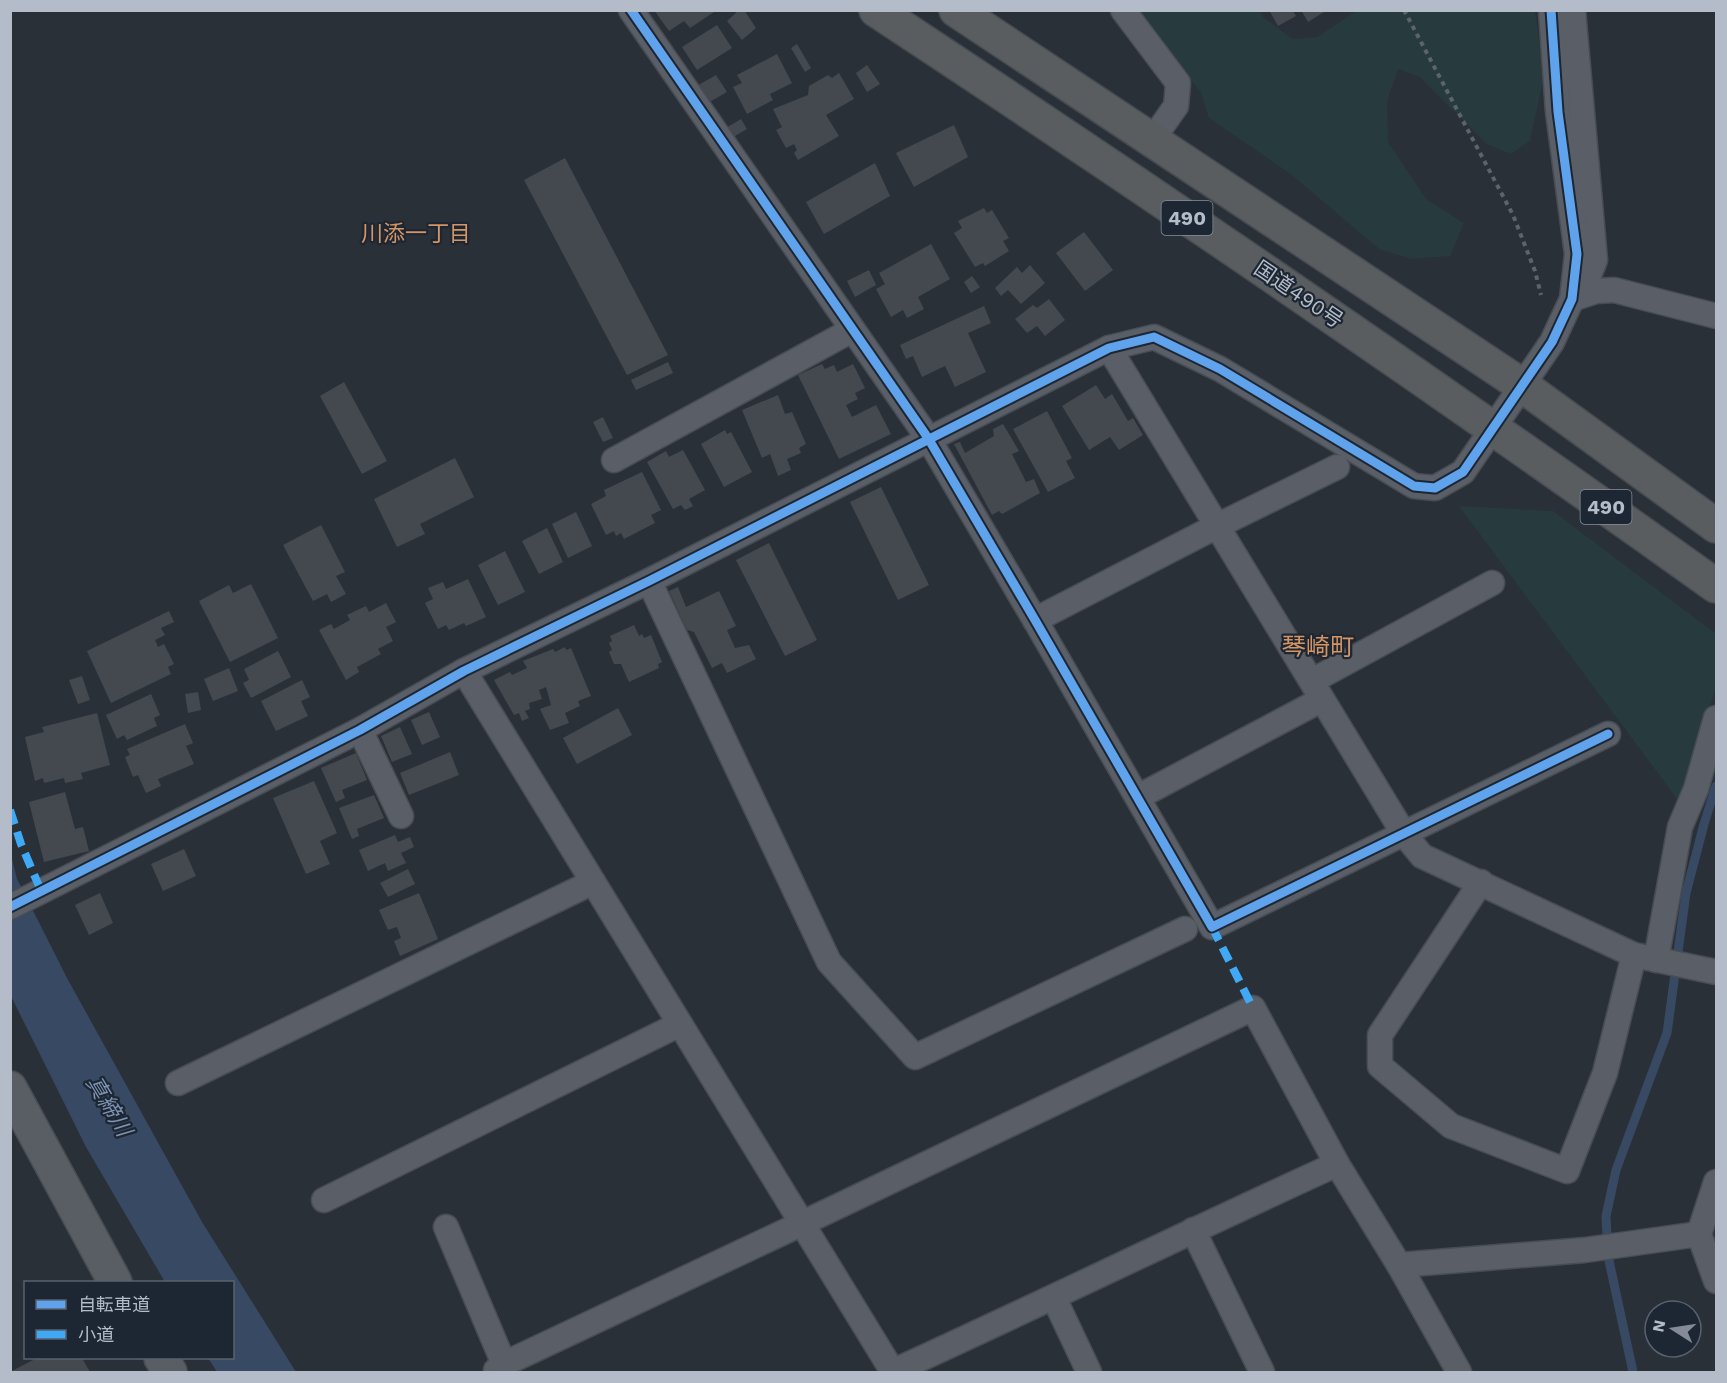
<svg xmlns="http://www.w3.org/2000/svg" width="1727" height="1383" font-family="'Work Sans','Noto Sans JP',sans-serif">
<style>
.green{fill:#273a3e}
.water{fill:#384963}
.lines{fill:none;stroke-linecap:round;stroke-linejoin:round}
.stream{stroke:#384963;stroke-width:9}
.building{fill:#444950}
.street-casing{stroke:#484c53;stroke-width:27}
.secondary-casing{stroke:#484c53;stroke-width:36}
.highway-casing{stroke:#474c53;stroke-width:36}
.path{stroke:#5d636a;stroke-width:4;stroke-dasharray:4.5 4.5;stroke-linecap:butt}
.street{stroke:#5a5e66;stroke-width:24}
.secondary{stroke:#595d64;stroke-width:33}
.highway{stroke:#5a5d60;stroke-width:33}
.quiet{stroke:#3fa9f5;stroke-width:8;stroke-dasharray:15 8;stroke-linecap:butt}
.cycleway-casing{stroke:#1d2633;stroke-width:13}
.cycleway{stroke:#60a3ed;stroke-width:9}
.labels{text-anchor:middle;dominant-baseline:central;stroke-width:4.5;stroke-linejoin:round;paint-order:stroke}
.shield{fill:#1d2633;stroke:#878f9c;stroke-width:1.5}
.shield-label{font-size:20px;font-weight:bold;fill:#b4bcc9}
.street-label{font-size:21px;fill:#b4bcc9;stroke:#1d2633}
.neighbourhood-label{font-size:22px;fill:#d59563;stroke:#1d2633}
.water-label{font-size:22px;font-style:italic;fill:#7c92b1;stroke:#1d2633}
.quarter-label{font-size:24px;fill:#d59563;stroke:#1d2633}
</style>
<rect width="100%" height="100%" fill="#2a3038"/>
<g class="green">
<path d="M1137 11H1260L1263 17 1293 39 1317 37 1357 11H1535L1544 76 1530 141 1511 154 1487 144 1420 77 1398 69 1387 101 1388 142 1426 199 1464 223 1450 256 1411 259 1379 249 1292 175 1209 118 1201 93Z"/>
<path d="M1459 506 1553 511 1716 634V688L1678 800Z"/>
</g>
<path class="water" d="M10 851 17 879 67 978 202 1222 296 1372H217L208 1358H232V1282H165L86 1147 11 996Z"/>
<g class="lines">
<path class="stream" d="M1633 1372 1608 1256 1606 1216 1616 1170 1667 1033 1686 893 1704 824 1716 786"/>
</g>
<g class="building">
<path d="M654 10H717L690 28 684 21 669 31Z"/>
<path d="M739 10H744L756 28 742 40 727 21Z"/>
<path d="M1269 10H1292L1296 16 1278 26Z"/>
<path d="M1301 10H1327L1308 22Z"/>
<path d="M717 25 732 48 697 70 682 47Z"/>
<path d="M797 44 811 68 805 72 791 48Z"/>
<path d="M777 54 792 83 770 94 773 100 747 114 733 87 742 83 737 75Z"/>
<path d="M867 65 880 84 867 92 856 73Z"/>
<path d="M839 73 854 99 826 115 839 136 798 160 794 153 797 150 794 144 786 148 776 130 782 127 773 109 808 95 809 86 828 75 832 78Z"/>
<path d="M716 75 727 92 706 104 695 87Z"/>
<path d="M741 119 747 129 730 139 724 129Z"/>
<path d="M954 125 968 157 914 187 896 153Z"/>
<path d="M565 158 668 355 627 375 524 180Z"/>
<path d="M875 163 890 196 824 234 806 202Z"/>
<path d="M984 208 987 213 992 210 1009 238 1003 241 1009 251 985 266 983 263 975 267 954 233 962 228 958 221Z"/>
<path d="M1084 232 1113 270 1085 291 1056 253Z"/>
<path d="M931 244 950 279 918 297 924 309 907 318 903 310 891 317 876 289 885 284 879 273Z"/>
<path d="M1030 265 1045 283 1021 304 1008 290 1001 296 995 288 1017 267 1022 273Z"/>
<path d="M869 270 876 285 855 297 847 281Z"/>
<path d="M972 276 980 287 971 293 964 282Z"/>
<path d="M1049 299 1065 320 1045 336 1037 326 1027 333 1015 319 1033 305 1037 308Z"/>
<path d="M984 306 991 323 968 333 986 372 955 387 945 366 922 377 913 356 906 359 900 345Z"/>
<path d="M668 362 673 373 636 390 631 380Z"/>
<path d="M822 364 825 369 834 365 837 372 853 364 865 388 855 393 858 399 846 405 852 417 876 405 891 434 839 459 798 375Z"/>
<path d="M344 382 387 461 362 474 320 396Z"/>
<path d="M1096 385 1105 399 1112 394 1128 421 1133 418 1143 435 1119 450 1110 437 1089 450 1062 406Z"/>
<path d="M778 395 785 414 792 412 806 444 799 448 801 453 787 459 791 470 778 476 770 454 762 458 742 410Z"/>
<path d="M1047 411 1072 458 1066 461 1075 478 1048 492 1013 429Z"/>
<path d="M603 417 613 438 603 442 593 422Z"/>
<path d="M1003 424 1019 451 1012 454 1026 482 1034 479 1040 493 1002 514 999 511 992 515 954 444 960 442 965 453 994 436 993 429Z"/>
<path d="M725 430 727 434 731 432 752 472 724 487 701 444Z"/>
<path d="M683 450 705 490 689 499 693 506 685 510 681 505 673 509 647 462 666 451 669 457Z"/>
<path d="M455 458 474 497 420 524 425 534 397 547 374 499Z"/>
<path d="M642 472 661 510 651 515 655 523 624 539 621 533 616 536 614 531 606 535 591 504 606 496 604 490Z"/>
<path d="M881 487 929 585 898 600 850 502Z"/>
<path d="M576 512 592 546 568 558 552 524Z"/>
<path d="M321 525 345 572 336 576 346 594 331 602 327 594 313 601 283 545Z"/>
<path d="M547 528 563 562 539 574 522 541Z"/>
<path d="M769 543 817 640 785 656 736 560Z"/>
<path d="M505 551 525 592 498 605 478 565Z"/>
<path d="M468 579 486 617 466 626 464 623 449 630 446 625 438 629 425 603 433 599 428 588 443 582 446 589Z"/>
<path d="M251 584 278 638 230 662 199 601 229 585 233 593Z"/>
<path d="M678 587 686 607 719 591 736 626 727 630 735 648 749 645 756 659 727 673 722 663 712 668 694 632 687 630 669 591Z"/>
<path d="M386 603 396 622 386 627 393 641 378 649 381 654 357 667 359 672 346 680 319 630 331 624 334 629 350 620 347 615 366 606 369 612Z"/>
<path d="M169 611 174 622 161 628 165 635 155 640 158 647 164 644 174 664 168 667 171 674 111 703 87 651Z"/>
<path d="M634 625 639 636 642 634 644 638 651 635 662 662 658 664 659 668 629 682 621 664H614L609 652 612 650 609 643 612 641 610 636Z"/>
<path d="M565 647 566 650 571 648 591 696 578 701 580 706 565 713 569 723 550 730 540 709 551 705 546 687 539 690 542 699 529 703 530 709 525 711 529 718 522 721 519 713 514 715 494 680 510 672 512 675 527 668 523 661 553 649 555 652Z"/>
<path d="M278 651 291 677 251 698 243 683 249 680 244 669Z"/>
<path d="M229 668 238 691 213 701 204 679Z"/>
<path d="M82 676 90 700 78 704 69 680Z"/>
<path d="M302 680 310 697 301 701 308 716 276 731 261 701Z"/>
<path d="M198 692 201 710 188 713 185 694Z"/>
<path d="M151 694 160 715 154 718 157 726 127 740 124 735 117 739 106 715Z"/>
<path d="M618 708 632 735 577 764 563 738Z"/>
<path d="M429 712 440 737 422 745 411 720Z"/>
<path d="M97 713 110 765 81 773 83 779 65 783 64 778 44 783 43 778 35 781 25 737 44 732 42 727Z"/>
<path d="M185 724 193 743 186 746 194 764 158 779 161 786 146 793 138 775 133 777 125 757 130 755 127 749Z"/>
<path d="M400 727 412 754 392 762 381 736Z"/>
<path d="M450 752 459 775 409 795 400 773Z"/>
<path d="M356 753 367 780 342 790 345 798 336 802 321 768Z"/>
<path d="M314 781 337 833 320 841 330 864 306 874 273 798Z"/>
<path d="M65 792 75 829 83 827 89 851 44 862 29 802Z"/>
<path d="M374 795 384 818 357 829 359 836 352 839 339 808Z"/>
<path d="M395 835 398 842 410 837 414 847 401 853 406 863 388 871 385 863 368 871 359 850Z"/>
<path d="M184 849 196 876 163 891 151 864Z"/>
<path d="M408 869 415 884 388 897 380 883Z"/>
<path d="M100 893 113 923 89 935 75 905Z"/>
<path d="M419 893 438 939 400 956 394 941 401 938 397 927 388 930 379 910Z"/>
<path d="M37 1358H82L90 1372H10Z"/>
</g>
<g class="lines">
<g class="street-casing">
<g id="street">
<path d="M631 10 928 438 1035 620 1212 927 1608 734"/>
<path d="M1123 10 1178 83 1176 106 1152 140"/>
<path d="M1573 10 1595 260 1586 283 1578 293"/>
<path d="M1572 299 1596 291 1614 290 1716 316"/>
<path d="M1109 348 1404 834 1422 856 1634 955 1716 972"/>
<path d="M614 460 852 330"/>
<path d="M649 581 829 962 915 1057 1185 929"/>
<path d="M1035 620 1217 526 1337 467"/>
<path d="M464 671 893 1372"/>
<path d="M1312 681 1492 583"/>
<path d="M360 730 401 816"/>
<path d="M1138 797 1321 700"/>
<path d="M1481 882 1380 1035V1066L1451 1126 1567 1171 1605 1073 1634 955"/>
<path d="M10 907 360 730 464 671 649 581 1109 348 1154 337 1220 369 1414 486 1435 488 1463 472 1552 342 1572 299 1577 254 1558 112 1551 10"/>
<path d="M1656 960 1680 827 1696 789 1716 718"/>
<path d="M178 1083 593 882"/>
<path d="M1716 1182 1699 1234 1716 1281"/>
<path d="M324 1200 680 1024"/>
<path d="M446 1227 504 1364 496 1370 497 1372"/>
<path d="M1193 1230 1262 1372"/>
<path d="M1399 1265 1585 1250 1699 1234"/>
<path d="M1054 1298 1089 1372"/>
<path d="M504 1364 803 1223 1253 1008 1337 1164 1399 1265 1459 1372"/>
<path d="M892 1372C1041 1304 1188 1232 1337 1164"/>
</g>
</g>
<g class="secondary-casing">
<g id="secondary">
<path d="M10 1088 115 1282"/>
<path d="M161 1358 170 1372"/>
</g>
</g>
<g class="highway-casing">
<g id="highway">
<path d="M876 10C1160 197 1440 389 1716 586"/>
<path d="M956 10 1523 386 1716 526"/>
</g>
</g>
<path class="path" d="M1404 10 1513 215 1535 271 1541 295"/>
<use href="#street" class="street"/>
<use href="#secondary" class="secondary"/>
<use href="#highway" class="highway"/>
<g class="quiet">
<path d="M10 810 21 844 42 893"/>
<path d="M1212 927 1253 1008"/>
</g>
<g class="cycleway-casing">
<g id="cycleway">
<path d="M631 10 928 438 1035 620 1212 927 1608 734"/>
<path d="M10 907 360 730 464 671 649 581 1109 348 1154 337 1220 369 1414 486 1435 488 1463 472 1552 342 1572 299 1577 254 1558 112 1551 10"/>
</g>
</g>
<use href="#cycleway" class="cycleway"/>
</g>
<g class="labels">
<g class="shield">
<rect x="1161.5" y="201" width="51" height="34" rx="4.5"/>
<rect x="1580.5" y="490" width="51" height="34" rx="4.5"/>
</g>
<g class="shield-label">
<text x="1187" y="218">490</text>
<text x="1606" y="507">490</text>
</g>
<g class="street-label">
<text transform="translate(1299 294) rotate(34)">国道490号</text>
</g>
<g class="neighbourhood-label">
<text x="416" y="233">川添一丁目</text>
</g>
<g class="water-label">
<text transform="translate(109 1106) rotate(59)">真締川</text>
</g>
<g class="quarter-label">
<text x="1318" y="647">琴崎町</text>
</g>
</g>
<rect width="1727" height="1383" fill="none" stroke="#b4bcc9" stroke-width="24"/>
<rect x="24" y="1281" width="210" height="78" fill="#1d2633" stroke="#59626f" stroke-width="1.5"/>
<rect x="36" y="1300" width="30" height="9" fill="#60a3ed" stroke="#59626f" stroke-width="1.5"/>
<text x="78" y="1311" font-size="18" fill="#b4bcc9">自転車道</text>
<rect x="36" y="1330" width="30" height="9" fill="#3fa9f5" stroke="#59626f" stroke-width="1.5"/>
<text x="78" y="1341" font-size="18" fill="#b4bcc9">小道</text>
<g transform="translate(1673 1329) rotate(282)"><circle r="28" fill="#1d2633" stroke="#59626f" stroke-width="1.5"/>
<path d="M0-4.5L10 22L0 15L-10 22Z" fill="#848b96"/>
<text y="-9" font-size="16" font-weight="bold" text-anchor="middle" fill="#b4bcc9">N</text>
</g>
</svg>
